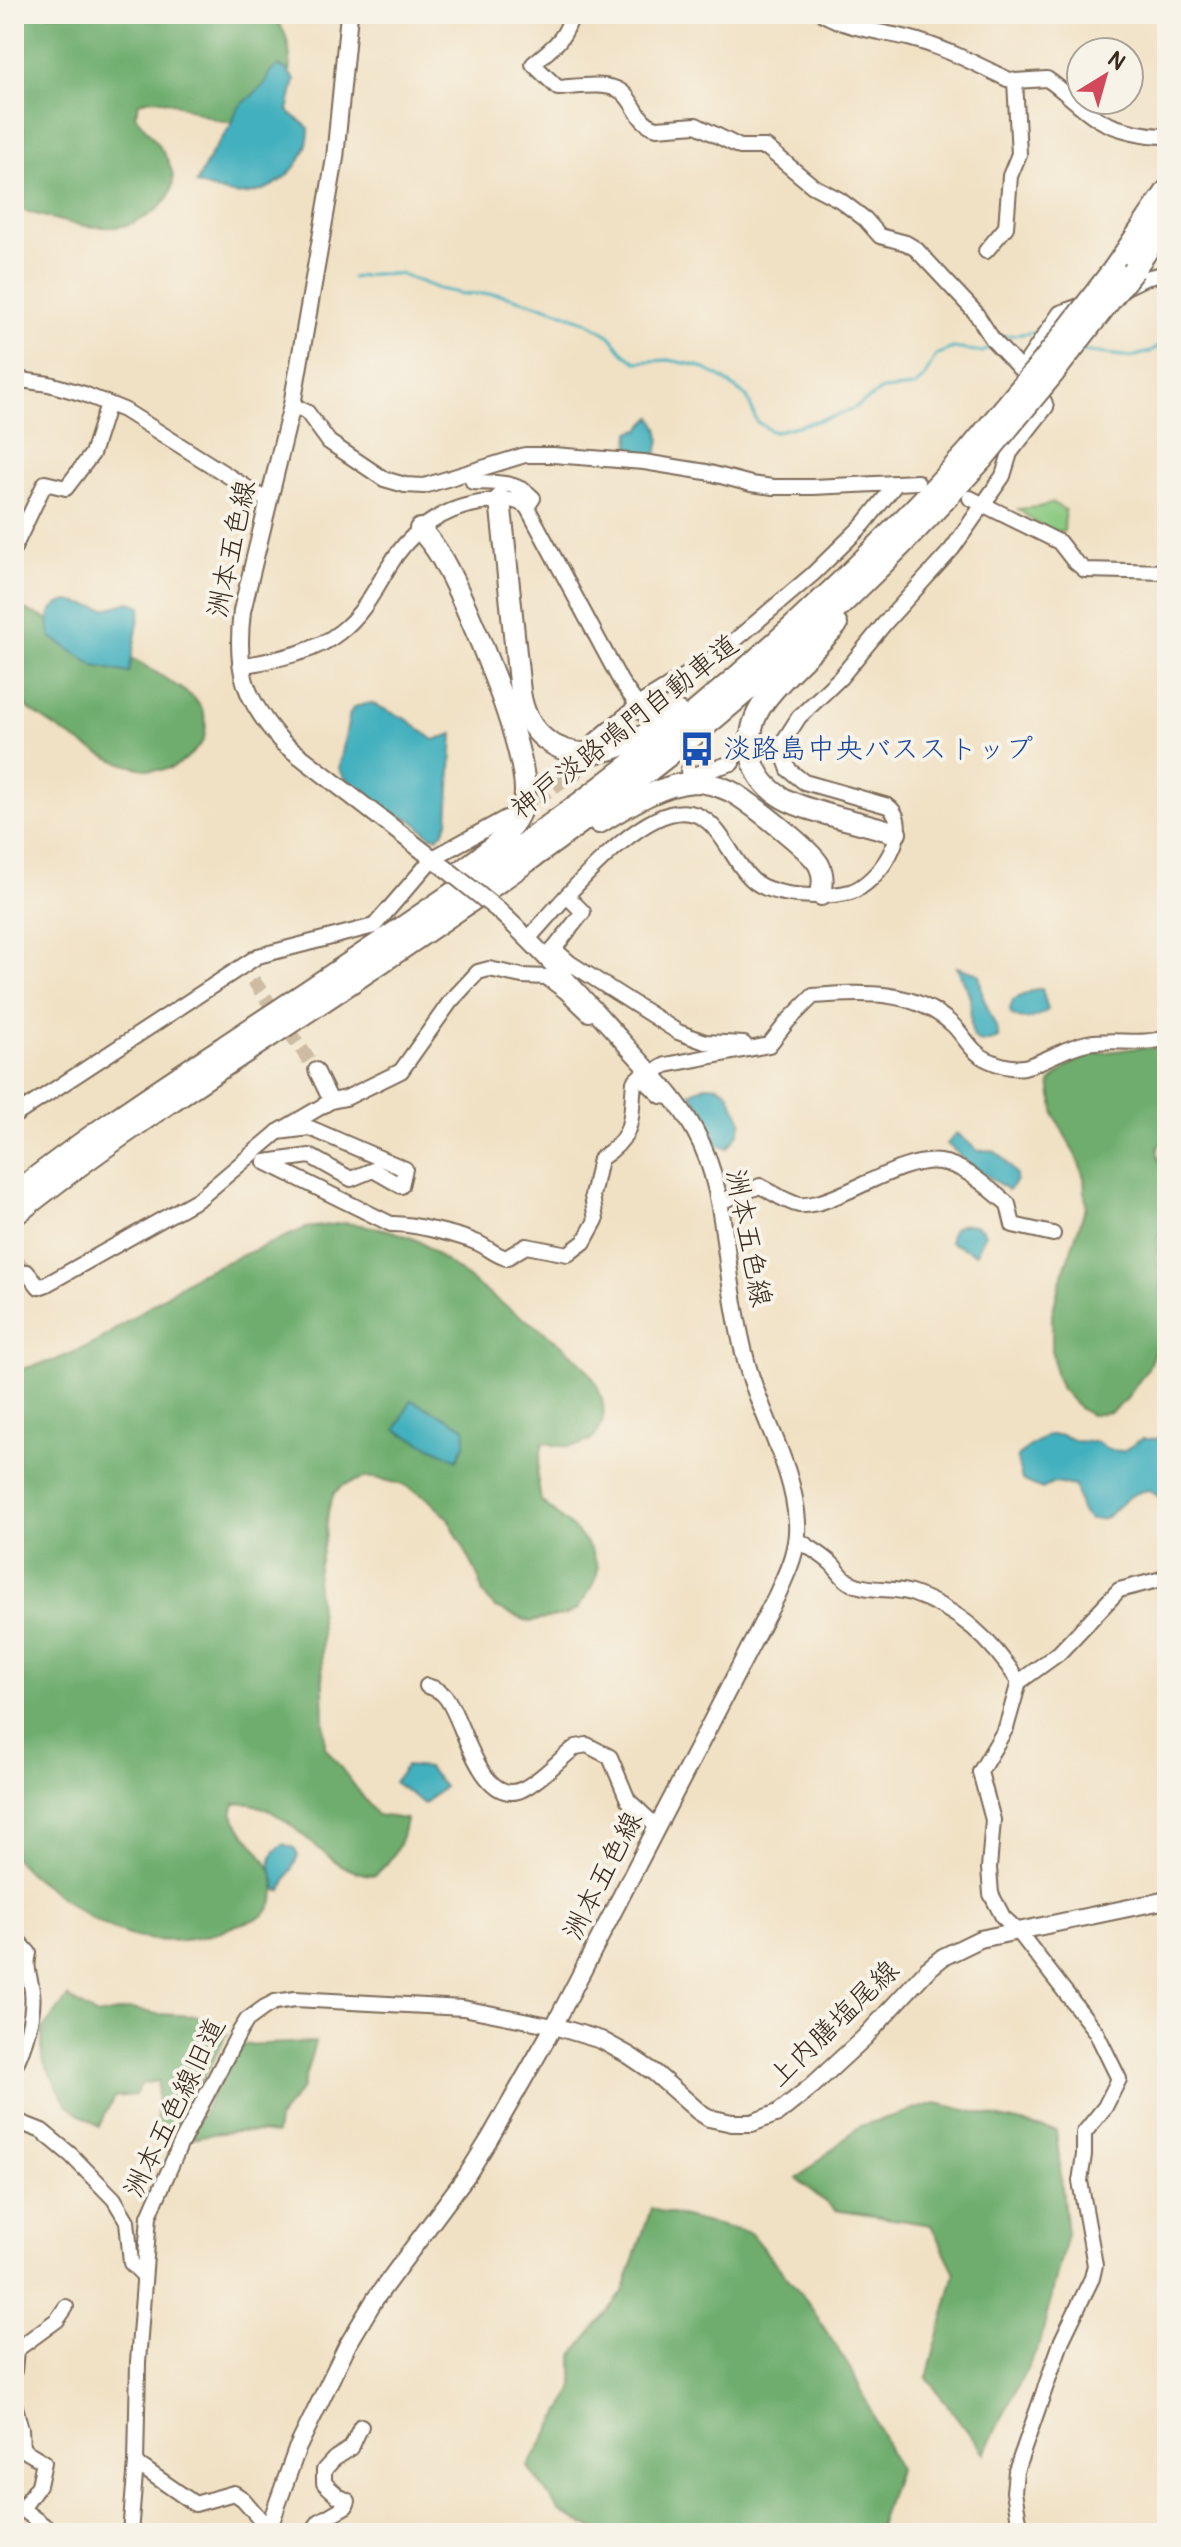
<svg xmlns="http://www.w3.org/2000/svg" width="1181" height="2547" font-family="Pangolin,'Klee One',sans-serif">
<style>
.green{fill:#89c980;stroke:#627a4f;stroke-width:2}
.forest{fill:#6ead6e;stroke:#546c46;stroke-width:2}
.water{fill:#42b0be;stroke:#3e6d6e;stroke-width:2}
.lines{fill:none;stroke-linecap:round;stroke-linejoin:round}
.stream{stroke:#42b0be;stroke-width:3}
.minor-tunnel{stroke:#cdbca3;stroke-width:14;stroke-dasharray:14 7;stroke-linecap:butt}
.minor-casing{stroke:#7b6a58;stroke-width:18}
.major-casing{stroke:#7b6a58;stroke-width:20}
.highway-casing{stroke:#7b6a58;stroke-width:24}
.minor{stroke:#fff;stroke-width:14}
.major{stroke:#fff;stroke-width:16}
.highway{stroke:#fff;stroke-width:20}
.major-bridge-casing{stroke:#7b6a58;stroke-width:20;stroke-linecap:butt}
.highway-bridge-casing{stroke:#7b6a58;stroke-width:24;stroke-linecap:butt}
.major-bridge{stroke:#fff;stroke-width:16}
.highway-bridge{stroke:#fff;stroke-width:20}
.labels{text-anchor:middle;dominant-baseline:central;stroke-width:8;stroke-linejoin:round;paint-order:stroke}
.street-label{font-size:28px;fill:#3b2a1e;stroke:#f7f3e8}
.transit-label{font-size:28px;fill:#164399;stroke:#f7f3e8;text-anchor:start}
</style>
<rect width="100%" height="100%" fill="#f7f3e8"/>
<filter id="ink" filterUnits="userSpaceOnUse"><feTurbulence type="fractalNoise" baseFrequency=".0125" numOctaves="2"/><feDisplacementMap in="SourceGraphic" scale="16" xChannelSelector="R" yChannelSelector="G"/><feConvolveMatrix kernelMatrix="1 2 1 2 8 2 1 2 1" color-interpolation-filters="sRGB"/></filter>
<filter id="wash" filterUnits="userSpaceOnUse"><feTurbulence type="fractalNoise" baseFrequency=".006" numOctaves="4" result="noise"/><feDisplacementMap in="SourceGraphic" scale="32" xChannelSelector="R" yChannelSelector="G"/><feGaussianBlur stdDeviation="1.8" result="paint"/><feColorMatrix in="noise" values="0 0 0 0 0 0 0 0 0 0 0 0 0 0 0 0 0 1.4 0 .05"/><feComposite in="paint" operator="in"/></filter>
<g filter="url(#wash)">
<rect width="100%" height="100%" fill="#f1e1c4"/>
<path class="green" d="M1053 503 1065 510 1064 531C1046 533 1032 520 1018 509L1039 507Z"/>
<g class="forest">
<path d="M14 14H272C286 31 290 43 290 65 290 84 280 96 266 106 259 111 248 121 240 122 208 127 164 87 139 103L135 115C148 133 166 150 172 172 179 201 147 220 123 226 113 228 97 227 86 226 62 223 37 214 14 208Z"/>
<path d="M14 605C68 628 123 649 172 683 181 689 194 696 200 706 207 716 208 736 200 745 189 757 177 769 160 770 110 771 54 725 14 699Z"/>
<path d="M1135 1048H1167V1134L1158 1148V1156L1166 1180 1167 1201 1165 1220 1158 1237 1157 1257 1166 1322 1148 1368 1125 1401 1111 1412 1091 1415 1080 1409 1061 1389 1055 1374 1052 1350V1314L1060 1282 1086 1206 1084 1178 1078 1160 1055 1116 1050 1083C1080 1050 1095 1055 1135 1048Z"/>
<path d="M345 1223C370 1226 393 1229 416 1240 425 1244 433 1252 441 1258 461 1272 480 1288 500 1302 528 1322 560 1339 583 1365 620 1406 607 1462 543 1442L537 1475 541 1501 578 1533 591 1550 598 1567 596 1580 578 1609 566 1615 530 1622 495 1608 483 1594 478 1575 448 1518 428 1499 404 1485 375 1478H364L343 1485 334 1493 328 1511 326 1533 316 1579 321 1629 325 1747 377 1815 406 1819C402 1843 394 1859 375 1875 322 1876 288 1796 235 1804L232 1813C236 1820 240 1828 245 1834 258 1850 277 1869 275 1892 274 1915 256 1920 237 1925 226 1929 214 1934 202 1937 145 1949 105 1931 60 1897 44 1884 26 1873 14 1857V1371L56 1360 95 1343 196 1275 306 1228Z"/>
<path d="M68 1997 97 2016 132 2009 157 2014 196 2016 214 2022 227 2034 171 2138 156 2139 158 2081 141 2084 135 2095 114 2097 99 2126 68 2106 42 2059V2030Z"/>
<path d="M315 2042 302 2088 278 2119 276 2134C246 2130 218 2131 189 2139L230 2060 243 2045Z"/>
<path d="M936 2103 1056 2131 1067 2234 1040 2343 984 2453 927 2378 955 2273 931 2225 835 2210 797 2179 860 2126Z"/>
<path d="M651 2209 750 2233 807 2301 854 2375 898 2469 877 2532 602 2533 560 2512 528 2467 573 2391V2355L623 2292Z"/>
</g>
<g class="water">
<path d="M278 66 286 69 295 80 288 111 309 128C310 165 270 199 233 194 221 193 208 187 196 184L211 154 232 124 237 109 265 84 269 73Z"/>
<path d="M652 417C662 431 663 445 652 460L629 452 630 432 640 429Z"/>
<path d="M68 601 106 609 130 602 141 606 129 673 95 666 51 637C45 620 48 605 68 601Z"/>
<path d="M371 703 408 720 434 740 453 734 448 821 443 833 438 837 431 836 412 820 388 811 344 777 339 768 350 713 354 707Z"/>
<path d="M957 967 979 974 983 997 998 1032V1038C962 1055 973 1016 970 998 968 988 961 977 957 967Z"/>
<path d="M1036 989H1042L1048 1010C1036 1018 1024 1023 1011 1014L1010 1009 1013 1000Z"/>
<path d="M707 1085 719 1086 727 1091 742 1121 739 1132 728 1148 717 1145 703 1110 690 1093Z"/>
<path d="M957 1133 978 1151 993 1150 1004 1159 1016 1175V1180L1010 1189 1008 1190 979 1170 978 1171 947 1144Z"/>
<path d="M964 1224C972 1224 982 1226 985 1234L976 1254 950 1242C949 1231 954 1226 964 1224Z"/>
<path d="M411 1400 465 1427V1443L457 1460 396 1430Z"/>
<path d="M1047 1435H1062L1075 1441 1097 1442 1109 1450 1123 1451 1142 1439H1167V1504L1150 1490C1131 1491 1118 1506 1105 1519L1089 1520 1081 1511 1075 1486 1054 1483 1042 1489 1022 1480 1017 1458 1026 1449Z"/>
<path d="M406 1766 428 1768 444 1787 424 1804 394 1782Z"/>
<path d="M283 1844 294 1848 298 1856 281 1891H278C273 1871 262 1859 283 1844Z"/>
</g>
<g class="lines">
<g class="stream">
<path d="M352 278 373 274H400L439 289 464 294H500L550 308 587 322 610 336 623 352 636 362 669 360 699 366 722 378 747 397 757 422 773 432 836 416 858 406 882 390 914 387 924 378 936 355 953 348 983 352 993 345"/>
<path d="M999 340 1004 336 1038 332 1041 333"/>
<path d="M1081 351 1132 357 1150 352 1167 342"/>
</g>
</g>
</g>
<g filter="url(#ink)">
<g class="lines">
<g class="minor-tunnel">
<path d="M519 811 571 775"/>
<path d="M253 980 316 1070"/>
<path d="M14 1257 27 1272"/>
</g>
<g class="minor-casing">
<g id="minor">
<path d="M572 14C565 40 553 47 533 64L558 88C576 87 607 81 622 92 636 103 637 123 657 128L696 125 740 147H766L813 186 840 200 865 219 880 236 906 243 916 249 975 312 993 340 1021 370 1060 313 1085 304"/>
<path d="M823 14C849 29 879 31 908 38 943 47 974 63 1007 79L1015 81 1047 79C1065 91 1080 108 1098 119 1116 130 1146 136 1167 136"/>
<path d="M986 251 1006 227 1010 176 1019 154 1015 81"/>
<path d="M1122 289 1145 278 1167 273"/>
<path d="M14 379 49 384 84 394 124 410 268 501"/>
<path d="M292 405 307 412 329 442 384 479 405 485 424 486 525 455H553L644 462 706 472 751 484 773 487H813L917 482"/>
<path d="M470 472 473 482C495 483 517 481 533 498L527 507"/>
<path d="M970 498 1059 542 1073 560 1085 570 1167 572"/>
<path d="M14 548 45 483 66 488 92 454 108 404"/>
<path d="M242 666C275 659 313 654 340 632 362 615 374 592 388 568 408 533 440 509 480 503 498 500 512 496 527 507L621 682 646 717"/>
<path d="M595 741 638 705 714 658 773 608 813 574 864 524 896 484"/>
<path d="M688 771 693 775 732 763"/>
<path d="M571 775 580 761"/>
<path d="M529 938C561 902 624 826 670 814 718 801 727 860 755 882 763 888 773 891 783 893 802 897 831 897 850 892 878 884 916 827 888 806L804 782 789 770 785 759 783 742 799 717 840 678 885 623 952 549 1003 476 1010 453 1046 407 1044 401"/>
<path d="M554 949 583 912 567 896"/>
<path d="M546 957 554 949 570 963 678 1032 705 1042 744 1044"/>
<path d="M316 1070 331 1101"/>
<path d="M651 1073 666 1065 769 1045 788 1021 813 996C863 992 914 989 953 1025 965 1037 972 1053 988 1060 999 1065 1012 1069 1024 1067 1046 1062 1065 1047 1087 1043 1114 1038 1141 1046 1167 1038"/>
<path d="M14 1116 258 956 374 926 433 858 506 818"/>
<path d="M278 1132 310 1128 405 1169 401 1186 373 1170 351 1179 310 1156 265 1162 391 1224C410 1223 460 1235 478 1243 489 1248 493 1254 506 1258L526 1246 568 1254 584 1242 596 1220 592 1196 600 1159C636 1135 630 1121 634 1082L640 1076 661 1096 671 1097"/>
<path d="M720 1202 760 1186C772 1192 786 1202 799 1205 804 1206 812 1204 817 1203 853 1194 904 1157 940 1162 965 1165 989 1189 1008 1204L1013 1225 1053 1234"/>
<path d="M27 1272 39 1287 47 1284 200 1198 278 1132 331 1101 346 1098 401 1071 450 1002 478 972 489 969 522 976 546 977 565 991 589 1014"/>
<path d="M797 1539C808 1547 822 1554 832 1564 838 1570 843 1579 849 1582 868 1592 892 1587 911 1593 959 1609 992 1640 1019 1682"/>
<path d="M427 1686C435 1688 443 1693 447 1699 464 1722 481 1809 523 1789 543 1779 558 1760 576 1747L587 1745 610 1757 628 1800 657 1827"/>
<path d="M14 2068C24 2047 35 2015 32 1991 30 1975 25 1970 29 1953L20 1943"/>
<path d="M14 2120 42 2131 71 2155 114 2199 127 2221 131 2263 144 2276"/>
<path d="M14 2371 16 2350 57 2320 66 2307"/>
<path d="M14 2403 21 2429 22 2449 44 2462 39 2485 22 2509 54 2533"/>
<path d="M136 2463 195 2504 234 2493 243 2499 261 2520"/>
<path d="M130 2533 136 2463 138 2362 149 2216 180 2145 240 2031 247 2020 265 2007 275 2002 295 1999 463 2008 554 2026"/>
<path d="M311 2533 320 2521 346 2506 348 2501 338 2496 324 2483V2470L334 2459 351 2448 361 2426"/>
<path d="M1021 2533 1014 2492 1016 2471 1062 2340 1092 2278 1095 2265 1080 2181 1084 2155V2133L1105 2107 1119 2079 1096 2032 1018 1931 1003 1917 991 1894 989 1868 993 1820 980 1772 1006 1728 1019 1682 1059 1653 1119 1590 1162 1579 1167 1572"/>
</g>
</g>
<g class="major-casing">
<g id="major">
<path d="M349 14 335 158 292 405 242 611C235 670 244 699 283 743L449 871"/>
<path d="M554 2026 601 2040 630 2056 655 2073 698 2111 709 2118 732 2123H752L778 2113 812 2086 864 2038 927 1970 943 1957 980 1939 1167 1900"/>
<path d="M267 2533 297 2449 347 2346 375 2299 467 2175 490 2138 554 2026 776 1597C787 1573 799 1549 797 1522 794 1466 760 1415 746 1361 739 1334 734 1305 730 1278 723 1229 720 1175 695 1131 676 1096 645 1067 619 1037 580 994 541 950 498 910"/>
</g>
</g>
<g class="highway-casing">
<g id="highway">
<path d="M1114 268 1167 190"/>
<path d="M1134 270 1167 222"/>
<path d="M500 499 520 692C523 712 530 728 546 740 589 772 642 739 679 713"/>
<path d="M420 529C428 538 436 548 442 559 465 599 534 760 524 801 515 834 486 852 460 872"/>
<path d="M837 625C815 650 780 678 762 705 752 720 748 740 752 758 762 799 801 807 837 817 857 822 876 827 896 833"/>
<path d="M599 823C627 806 661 784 694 782 706 782 719 786 730 791 746 799 811 850 819 865 824 875 823 884 821 895"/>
<path d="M14 1194C80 1141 152 1094 223 1047 325 979 427 912 527 841 688 727 835 596 969 450"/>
<path d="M14 1216C123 1128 244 1055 360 977 464 907 569 835 667 757 781 668 885 567 982 460"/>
</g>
</g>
<use href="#minor" class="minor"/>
<use href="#major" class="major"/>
<use href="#highway" class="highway"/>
<g class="major-bridge-casing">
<path id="major-bridge" d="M449 871 498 910"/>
</g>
<g class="highway-bridge-casing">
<g id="highway-bridge">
<path d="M969 450 1041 363 1114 268"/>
<path d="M982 460 1055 372 1134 270"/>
</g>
</g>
<use href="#major-bridge" class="major-bridge"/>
<use href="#highway-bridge" class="highway-bridge"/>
</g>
</g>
<defs>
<g id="bus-bare" transform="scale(2.76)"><path d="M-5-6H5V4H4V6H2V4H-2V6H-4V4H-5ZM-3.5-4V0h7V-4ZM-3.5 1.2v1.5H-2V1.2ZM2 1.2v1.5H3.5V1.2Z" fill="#1a4fb4" stroke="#f7f3e8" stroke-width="2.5" paint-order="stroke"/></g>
</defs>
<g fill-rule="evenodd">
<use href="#bus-bare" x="697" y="749"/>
</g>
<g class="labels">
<g class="street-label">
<text transform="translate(232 549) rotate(-78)">洲本五色線</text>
<text transform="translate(625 727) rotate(-38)">神戸淡路鳴門自動車道</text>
<text transform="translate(748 1238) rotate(79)">洲本五色線</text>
<text transform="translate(603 1876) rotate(-63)">洲本五色線</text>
<text transform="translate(834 2024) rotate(-44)">上内膳塩尾線</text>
<text transform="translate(175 2108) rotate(-64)">洲本五色線旧道</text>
</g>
<g class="transit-label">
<text x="723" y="749">淡路島中央バスストップ</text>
</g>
</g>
<rect width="1181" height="2547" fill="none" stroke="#f7f3e8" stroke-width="48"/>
<g transform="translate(1105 76) rotate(37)"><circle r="38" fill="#f7f3e8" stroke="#aca397" stroke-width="2"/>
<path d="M0-6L14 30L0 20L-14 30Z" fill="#d1495b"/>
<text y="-12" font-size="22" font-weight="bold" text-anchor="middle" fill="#3b2a1e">N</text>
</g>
</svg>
